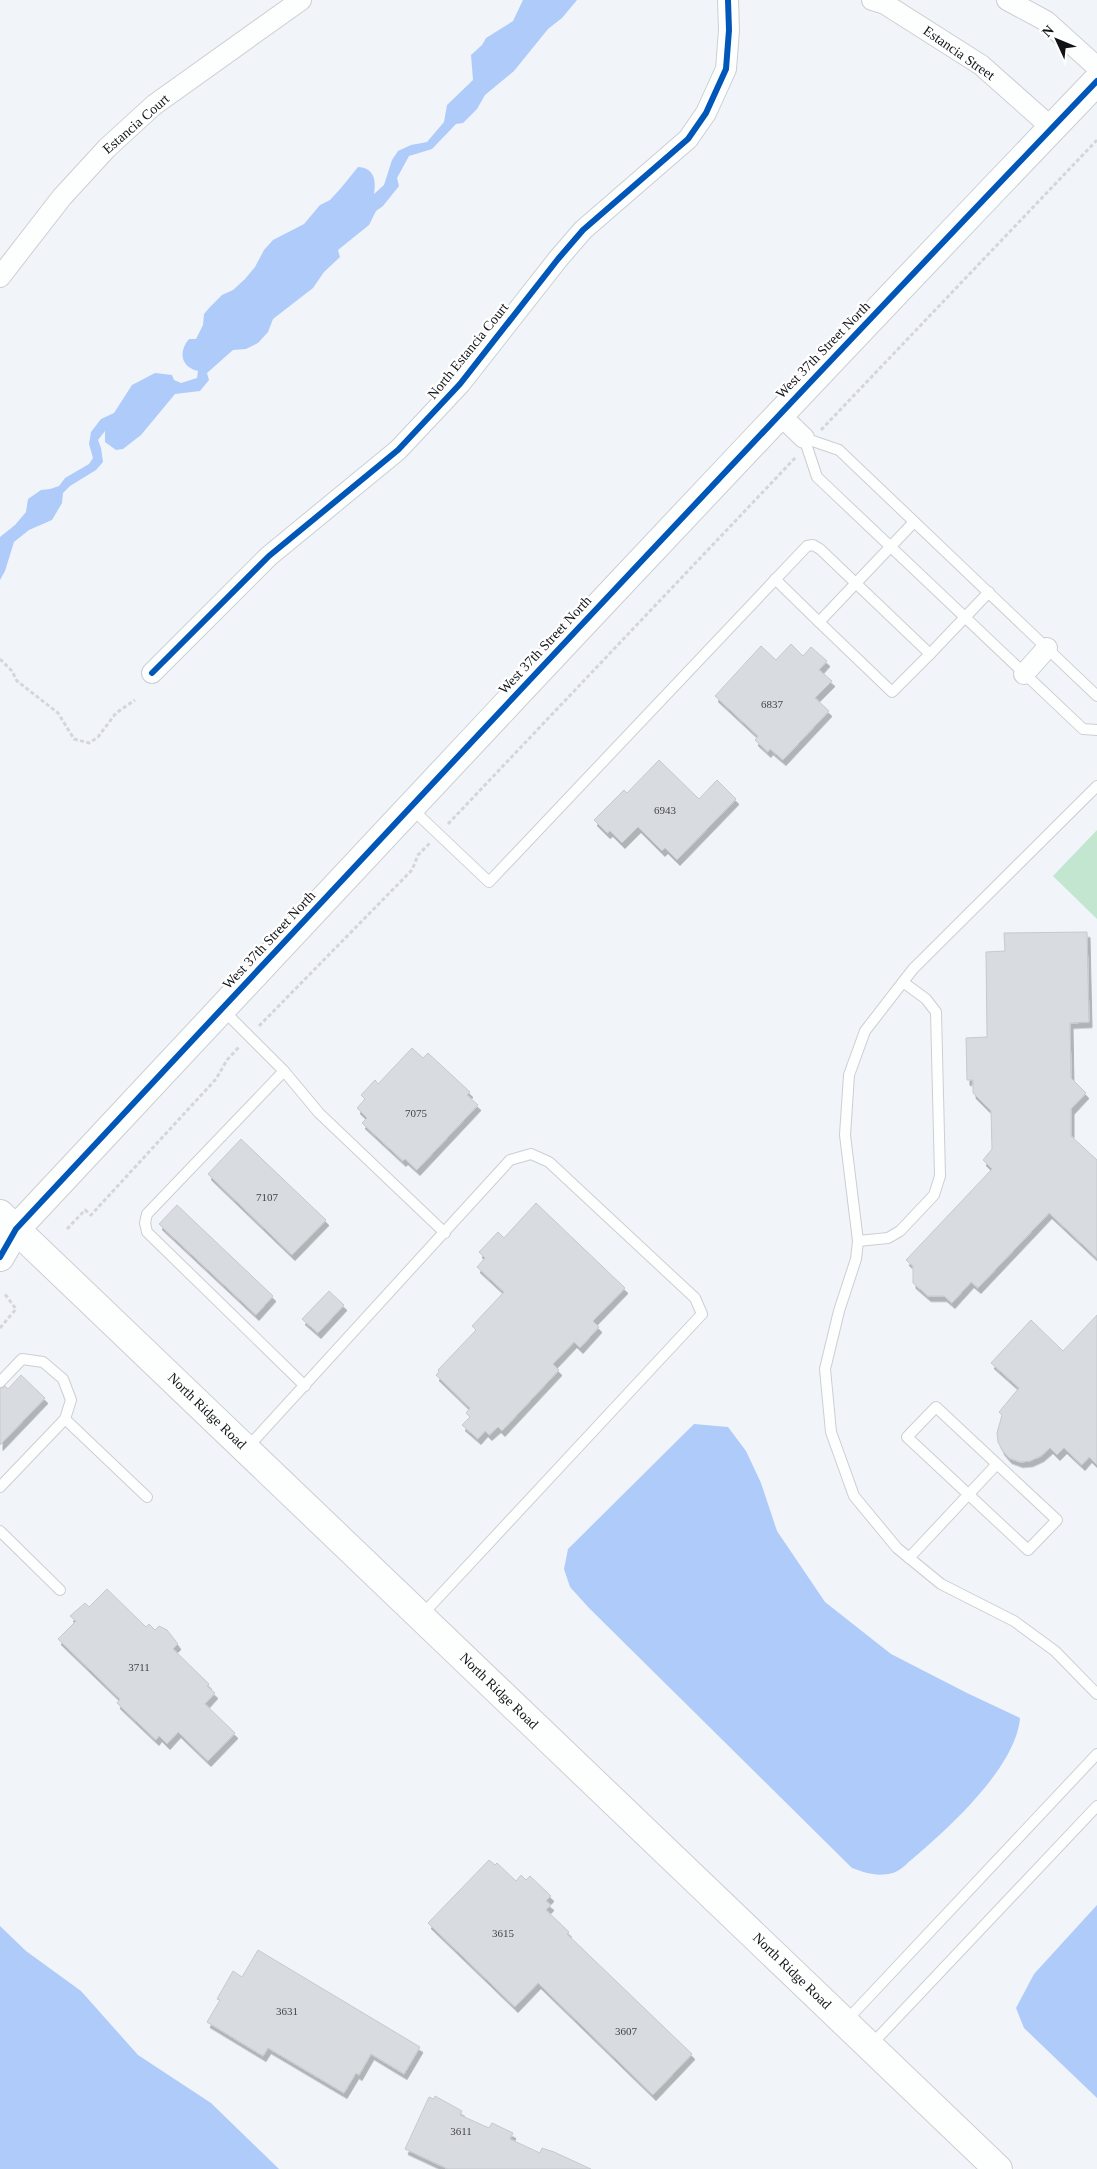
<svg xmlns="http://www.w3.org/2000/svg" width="1097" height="2169" font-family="Georgia,serif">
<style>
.green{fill:#c2e6d0}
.water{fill:#aecbfa}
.building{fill:#d8dbdf;stroke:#c6c9cd;filter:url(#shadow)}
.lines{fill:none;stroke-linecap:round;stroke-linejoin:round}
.lane-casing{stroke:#ccced2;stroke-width:12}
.street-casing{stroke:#ccced2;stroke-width:22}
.secondary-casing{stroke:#ccced2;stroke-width:30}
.path{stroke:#d5d6d7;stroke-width:3;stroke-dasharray:4 2.5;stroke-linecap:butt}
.lane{stroke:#fdfefe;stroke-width:10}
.street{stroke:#fdfefe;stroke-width:20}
.secondary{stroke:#fdfefe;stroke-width:28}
.cycleway-casing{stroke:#fff;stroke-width:9}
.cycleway{stroke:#0057b8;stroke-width:6}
.labels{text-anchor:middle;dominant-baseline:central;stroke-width:4.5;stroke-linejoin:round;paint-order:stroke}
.number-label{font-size:11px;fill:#434548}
.street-label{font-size:14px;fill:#111316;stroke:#fff}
</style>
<defs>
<filter id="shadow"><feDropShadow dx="3" dy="5.5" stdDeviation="0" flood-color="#0004"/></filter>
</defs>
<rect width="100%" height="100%" fill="#f1f5fa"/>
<path class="green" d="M1097 830V919L1053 876Z"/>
<g class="water">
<path d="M523 0H577L562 18 548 29 514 71 485 95 477 109 463 123 456 124 432 149 409 156 397 178 399 186 383 206 376 211 369 225 338 250 340 257 324 272 313 288 273 319 268 332 258 343 246 349 233 350 207 373 209 380 200 391 175 394 141 435 123 449 116 450 105 442V431L98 440 101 448 103 462 96 470 70 486 63 493 62 503 52 520 29 530 14 542 5 571 0 580V537L15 525 26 512 28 499 41 490 50 489 59 486 65 478 89 464 93 458 89 444 91 432 101 419 114 413 132 385 155 373 172 375 174 380 181 383 197 378 198 371C181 367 178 352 189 339H196L203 325 204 314 210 307 222 295 233 290 245 279 255 267 264 250 273 240 304 224 320 205 330 200 341 188 358 167C375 168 376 181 374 194L384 185 392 160 398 151 411 145 427 142 444 122 447 105 473 80 471 55 482 45 486 38 513 21Z"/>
<path d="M694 1424 728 1427 746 1451 761 1483 777 1531 825 1602 891 1654 967 1693 1020 1718C1016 1766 952 1825 917 1855 910 1860 901 1871 893 1873 877 1877 866 1873 852 1868L589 1608 570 1587 564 1569 568 1549Z"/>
<path d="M1097 1905V2098L1024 2028 1016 2008 1034 1974Z"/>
<path d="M0 1926 26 1951 81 1991 138 2055 211 2103 279 2169H0Z"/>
</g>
<g class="building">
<path d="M791 644 803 656 811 647 827 661 819 670 832 681 815 698 829 711 783 760 770 749 768 752 755 740 758 736 715 696 761 646 776 660Z"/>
<path d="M659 760 699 799 717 780 736 799 677 860 665 848 662 851 638 827 622 843 610 831 607 833 594 820 624 790 627 793Z"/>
<path d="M1087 932 1089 1022 1070 1023 1071 1078 1086 1093 1071 1109V1136L1097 1160V1258L1049 1213 978 1288 971 1282 952 1303 944 1296H928L913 1283V1266L906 1260 992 1169 983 1160 992 1149 991 1111 973 1093V1080H967L966 1038 987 1037 986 952 1005 951 1004 933Z"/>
<path d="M412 1048 423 1058 428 1053 470 1092 467 1095 478 1105 417 1170 405 1159 403 1161 362 1123 367 1118 357 1108 365 1099 361 1095 375 1080 378 1084Z"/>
<path d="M241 1139 326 1220 292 1255 208 1174Z"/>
<path d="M536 1203 625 1288 593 1321 599 1327 580 1348 574 1342 553 1364 559 1370 502 1431 498 1427 489 1435 485 1431 478 1439 462 1425 470 1417 466 1413 470 1408 436 1375 439 1372 438 1370 476 1330 472 1326 504 1292 477 1267 485 1258 479 1252 498 1232 504 1238Z"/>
<path d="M177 1205 273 1296 256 1315 159 1224Z"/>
<path d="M329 1291 344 1305 318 1333 302 1319Z"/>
<path d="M1097 1315V1465L1089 1457 1082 1465 1064 1448 1057 1455 1050 1448 1041 1456 1030 1461 1020 1462 1009 1458 1002 1450 998 1442 997 1433 1002 1415 999 1412 1019 1388 991 1363 1031 1320 1063 1351Z"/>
<path d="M21 1375 45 1398 0 1445V1389L5 1386 8 1389Z"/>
<path d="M107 1589 146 1627 149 1624 155 1630 159 1626 167 1630 178 1644 173 1649 209 1684 207 1686 215 1693 205 1704 235 1733 208 1761 178 1732 167 1744 159 1736 156 1740 117 1703 120 1699 58 1639 76 1621 70 1616 85 1603 89 1607Z"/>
<path d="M489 1860 495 1865 497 1863 516 1881 521 1875 526 1880 530 1876 551 1896 546 1901 551 1905 546 1910 569 1932 567 1934 692 2054 653 2095 538 1983 515 2007 428 1923Z"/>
<path d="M258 1950 420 2047 404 2074 371 2054 359 2075 356 2073 344 2093 268 2048 263 2056 207 2022 220 2000 217 1999 233 1971 242 1977Z"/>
<path d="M435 2096 462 2111 460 2115 489 2128 492 2123 513 2133 510 2139 540 2153 542 2148 554 2152 591 2169H448L405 2149 429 2097 434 2099Z"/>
</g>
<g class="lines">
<g class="lane-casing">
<g id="lane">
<path d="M804 438 817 477 1083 729 1097 730"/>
<path d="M804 438 839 450 1097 696"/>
<path d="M775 579 819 622 914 522"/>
<path d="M819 622 892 692 930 654"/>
<path d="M1097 786 913 969 865 1031 849 1075 845 1135 858 1241 856 1259 839 1311 825 1369 831 1432 854 1496 897 1548 941 1584 1014 1621 1055 1651 1097 1694"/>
<path d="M411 808 489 882 807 546 813 545 820 549 930 654 989 592"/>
<path d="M223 1010 284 1071 319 1113 445 1233"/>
<path d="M284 1071 147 1214 145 1223 147 1232 305 1386"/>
<path d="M858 1241 888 1238 900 1231 934 1195 940 1176 936 1012 926 999 903 982"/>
<path d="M0 1382 22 1359 43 1362 63 1379 71 1400 65 1419"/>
<path d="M247 1448 510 1160 531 1154 549 1162 695 1298 702 1314 421 1616"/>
<path d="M0 1487 65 1419 147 1497"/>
<path d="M0 1531 60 1590"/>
<path d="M909 1558 997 1464 1057 1520 1028 1550 907 1437 936 1407 997 1464"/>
<path d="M846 2021 1097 1754"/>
<path d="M871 2045 1097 1806"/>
</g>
</g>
<g class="street-casing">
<g id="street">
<path d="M872 0 885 4 981 65 1052 128"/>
<path d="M1007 0 1046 21 1097 67"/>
<path d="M0 277 62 197 107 148 154 105 301 0"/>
<path d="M779 414 804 438"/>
<path d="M152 673 269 556 398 450 460 384 558 259 583 230 688 139 706 113 726 69 729 30 728 0"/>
<path d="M1024 674 1047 648"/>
</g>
</g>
<g class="secondary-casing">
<g id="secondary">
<path d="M0 1214 998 2169"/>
<path d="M0 1257 16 1229C375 845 733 461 1097 81"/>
</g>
</g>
<g class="path">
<path d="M821 430 1097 140"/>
<path d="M0 659 12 671 17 681 58 713 74 739 89 743 98 737 116 713 135 700"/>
<path d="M448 824 796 457"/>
<path d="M259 1026 412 870 418 855 430 843"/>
<path d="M67 1229 85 1210 91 1215 216 1079 227 1060 239 1047"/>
<path d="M0 1328 16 1309 4 1293"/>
</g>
<use href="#lane" class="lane"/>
<use href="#street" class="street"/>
<use href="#secondary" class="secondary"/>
<g class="cycleway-casing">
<g id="cycleway">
<path d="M152 673 269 556 398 450 460 384 558 259 583 230 688 139 706 113 726 69 729 30 728 0"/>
<path d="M0 1257 16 1229C375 845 733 461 1097 81"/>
</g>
</g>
<use href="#cycleway" class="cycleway"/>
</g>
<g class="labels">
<g class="number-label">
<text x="772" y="704">6837</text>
<text x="665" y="810">6943</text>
<text x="416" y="1113">7075</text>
<text x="267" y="1197">7107</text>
<text x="139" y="1667">3711</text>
<text x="503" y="1933">3615</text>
<text x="287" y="2011">3631</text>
<text x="626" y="2031">3607</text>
<text x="461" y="2131">3611</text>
</g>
<g class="street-label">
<text transform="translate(959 53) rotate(35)">Estancia Street</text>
<text transform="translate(136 124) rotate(-41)">Estancia Court</text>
<text transform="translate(823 350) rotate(-46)">West 37th Street North</text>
<text transform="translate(468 351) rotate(-51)">North Estancia Court</text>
<text transform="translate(545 645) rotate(-47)">West 37th Street North</text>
<text transform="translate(269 940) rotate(-47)">West 37th Street North</text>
<text transform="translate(207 1411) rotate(44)">North Ridge Road</text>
<text transform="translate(499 1691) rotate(44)">North Ridge Road</text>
<text transform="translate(792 1971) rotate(44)">North Ridge Road</text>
</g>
</g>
<g transform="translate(1057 40) rotate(314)" stroke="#ffffff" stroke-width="4" paint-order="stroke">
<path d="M0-4L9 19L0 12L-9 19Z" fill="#111316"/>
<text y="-8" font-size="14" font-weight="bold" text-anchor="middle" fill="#111316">N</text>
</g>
</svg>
